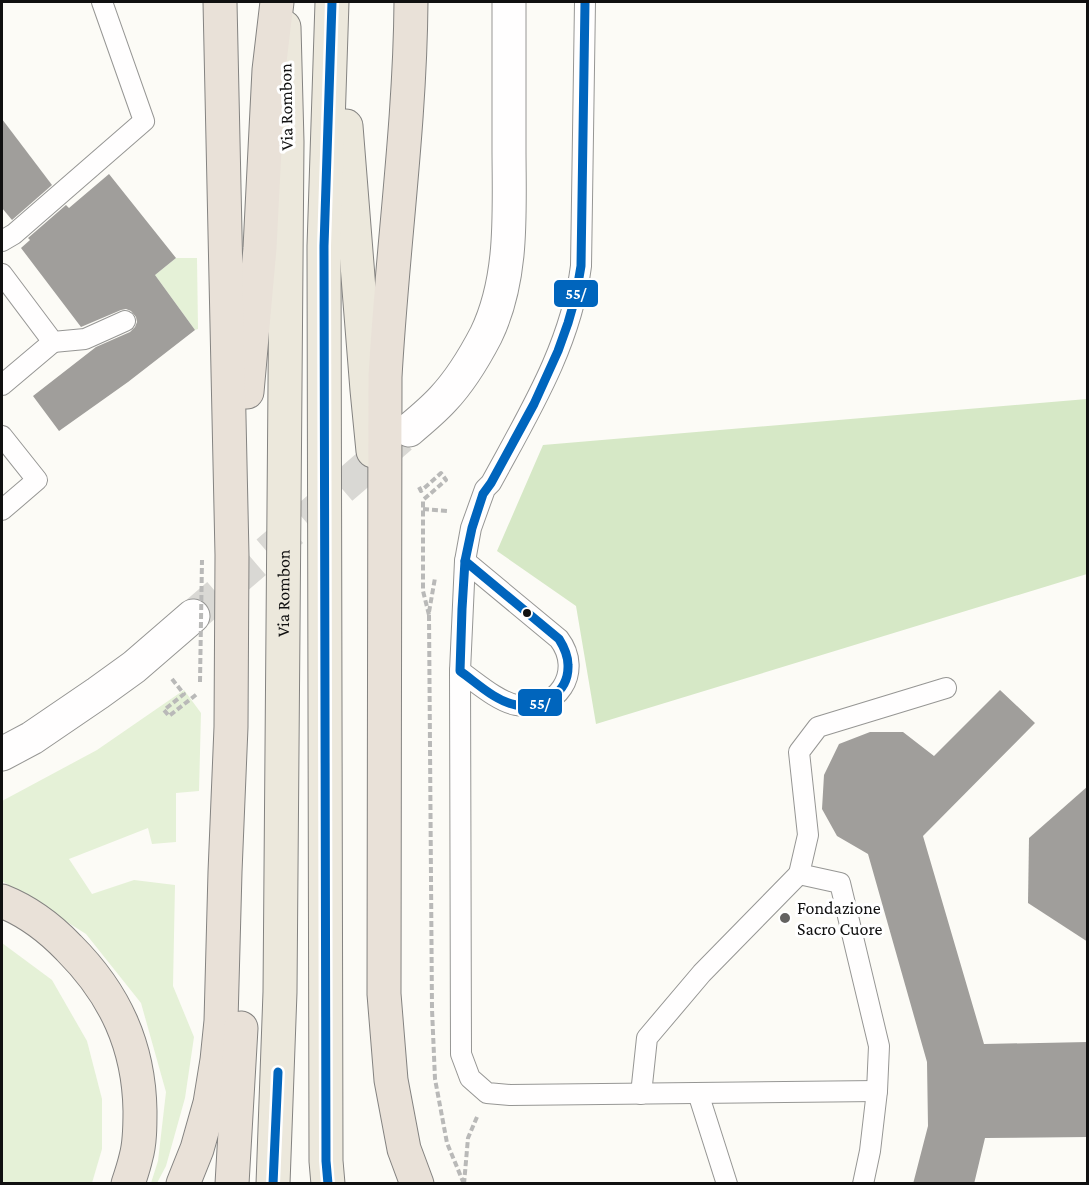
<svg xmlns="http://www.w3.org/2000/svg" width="1089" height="1185" font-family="'Crimson Pro',serif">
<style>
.green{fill:#e5f1d7}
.forest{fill:#d6e8c6}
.building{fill:#a09e9b}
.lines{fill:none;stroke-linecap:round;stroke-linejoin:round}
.street-tunnel{stroke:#d9d8d4;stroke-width:33;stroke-dasharray:33 16;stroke-linecap:butt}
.lane-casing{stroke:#969694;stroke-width:22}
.street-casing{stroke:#969694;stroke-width:35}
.primary-casing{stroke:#848381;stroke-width:35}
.highway-casing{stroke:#848381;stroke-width:35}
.path{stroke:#b9b9b8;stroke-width:4;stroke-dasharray:6 3;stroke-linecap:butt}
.lane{stroke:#fffefe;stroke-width:20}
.street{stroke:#fffefe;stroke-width:33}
.primary{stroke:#ece8dc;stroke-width:33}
.highway{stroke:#e9e1d8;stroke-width:33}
.path-bridge{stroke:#b9b9b8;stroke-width:4;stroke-dasharray:6 3;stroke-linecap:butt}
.bus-1-casing{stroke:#fff;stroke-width:14}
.bus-1{stroke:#0065bd;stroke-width:9}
.bus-dot{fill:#101010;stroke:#fff;stroke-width:2}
.poi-dot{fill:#636260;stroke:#fff;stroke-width:2}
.labels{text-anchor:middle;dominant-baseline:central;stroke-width:6;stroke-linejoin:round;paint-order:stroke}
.street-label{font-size:18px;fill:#101010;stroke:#fff}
.poi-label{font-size:18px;fill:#101010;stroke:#fff;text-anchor:start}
.line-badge{stroke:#fff;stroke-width:2}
.badge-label{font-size:16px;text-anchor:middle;font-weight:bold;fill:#fff}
</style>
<rect width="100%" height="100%" fill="#fcfbf6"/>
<g class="green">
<path d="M176 258H197L198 329 195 330 155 275Z"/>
<path d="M184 690 201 713 199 791 176 793V842L152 844 148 828 69 859 92 894 134 880 175 885 173 986 194 1037 185 1098 166 1166 157 1183H151L158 1161 166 1092 141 1003 86 934 2 881V801L97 750Z"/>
<path d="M2 943 52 980 87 1041 102 1099V1149L92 1183H2Z"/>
</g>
<path class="forest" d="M1087 399V574L596 724 576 606 497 551 543 445Z"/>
<g class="building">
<path d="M2 119 52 185 12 220 2 208Z"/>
<path d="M109 174 176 258 155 275 195 330 128 382 59 431 33 396 96 347 130 332 135 327 137 322 136 317 131 311 126 309 121 310 81 327 21 248 30 240 28 238 66 205 69 208Z"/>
<path d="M1000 690 1035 723 923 836 984 1044 1088 1042V1137L985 1138 974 1184H913L928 1126 927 1062 868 854 837 836 822 809 824 775 839 744 870 732H903L934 756Z"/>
<path d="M1088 786V942L1028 903 1029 838Z"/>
</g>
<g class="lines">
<path class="street-tunnel" d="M193 616 401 437"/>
<g class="lane-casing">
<g id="lane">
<path d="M585 2 581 266C571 345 529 413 491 483L485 489 471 528 465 561 460 671 461 1054 470 1078 487 1093 510 1095 877 1091"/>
<path d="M2 241 14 234 144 121 102 2"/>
<path d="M2 274 53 342 85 339 125 321"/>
<path d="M2 385 53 342"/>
<path d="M2 436 37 480 2 510"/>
<path d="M460 671C476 682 497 701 516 705 557 713 584 672 559 639L465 561"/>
<path d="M799 874 808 835 799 752 818 727 946 688"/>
<path d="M698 1093 727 1184"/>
<path d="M641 1094 647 1038 702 973 799 874 840 883 879 1046 877 1091 870 1151 863 1184"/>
</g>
</g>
<g class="street-casing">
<g id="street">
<path d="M409 430C421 420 433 410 443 399 460 381 474 358 486 335 514 277 509 210 509 147 509 99 509 50 509 2"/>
<path d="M2 754 32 738 98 693 134 667 193 616"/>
</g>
</g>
<g class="primary-casing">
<g id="primary">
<path d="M346 126 367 390 373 451"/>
<path id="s1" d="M273 1184 280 992 287 142 284 27"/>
<path d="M328 1184 326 1161 324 246 332 2"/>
</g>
</g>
<g class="highway-casing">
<g id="highway">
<path d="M411 2C410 127 392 251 385 377L384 994 391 1080 404 1149 417 1184"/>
<path d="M247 392 260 248 269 70 277 2"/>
<path d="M2 901C27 911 50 928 69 948 115 994 139 1046 140 1111 140 1126 140 1143 136 1157 134 1166 131 1175 128 1184"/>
<path d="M183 1184 197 1149 210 1103 217 1060 221 1021 225 872 231 727 232 555 220 2"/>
<path d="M232 1184 241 1028"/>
</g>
</g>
<g class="path">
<path d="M419 487 421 491 441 473 446 480 423 500V591L429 615"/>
<path d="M423 509 448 511"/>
<path d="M429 612 435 578"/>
<path d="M172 679 184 694 164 710 169 716 197 694"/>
<path d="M464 1184 468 1138 477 1117"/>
</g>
<use href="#lane" class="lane"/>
<use href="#street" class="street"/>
<use href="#primary" class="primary"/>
<use href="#highway" class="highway"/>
<g class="path-bridge">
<path d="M429 615 432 1009 435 1079 447 1143 464 1184"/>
<path d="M200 682 202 560"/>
</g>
<g class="bus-1-casing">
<g id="bus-1">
<path d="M465 561 559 639C564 647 568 655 568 665 569 693 542 709 516 705 495 701 477 683 460 671L462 609Z"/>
<path d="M465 561 472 528 483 494 491 483 534 404 558 351 568 323 576 295 581 266 585 2"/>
<path d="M273 1184 278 1072"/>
<path d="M328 1184 326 1161 324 246 332 2"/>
</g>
</g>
<use href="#bus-1" class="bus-1"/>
</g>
<circle class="bus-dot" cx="527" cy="613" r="5"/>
<circle class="poi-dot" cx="785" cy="918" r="6"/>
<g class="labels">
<g class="street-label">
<text transform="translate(286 107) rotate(-91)">Via Rombon</text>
<text stroke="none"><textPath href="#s1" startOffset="591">Via Rombon</textPath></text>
</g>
<g class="poi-label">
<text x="797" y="908">Fondazione<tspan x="797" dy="21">Sacro Cuore</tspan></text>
</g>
</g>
<g class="line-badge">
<rect x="553" y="279" width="46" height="29" rx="6" fill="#0065bd"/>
<rect x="517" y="688" width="46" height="29" rx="6" fill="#0065bd"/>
</g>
<g class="badge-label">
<text x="576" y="299">55/</text>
<text x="540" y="709">55/</text>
</g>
<rect width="1089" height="1185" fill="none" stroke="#101010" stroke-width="6"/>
</svg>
